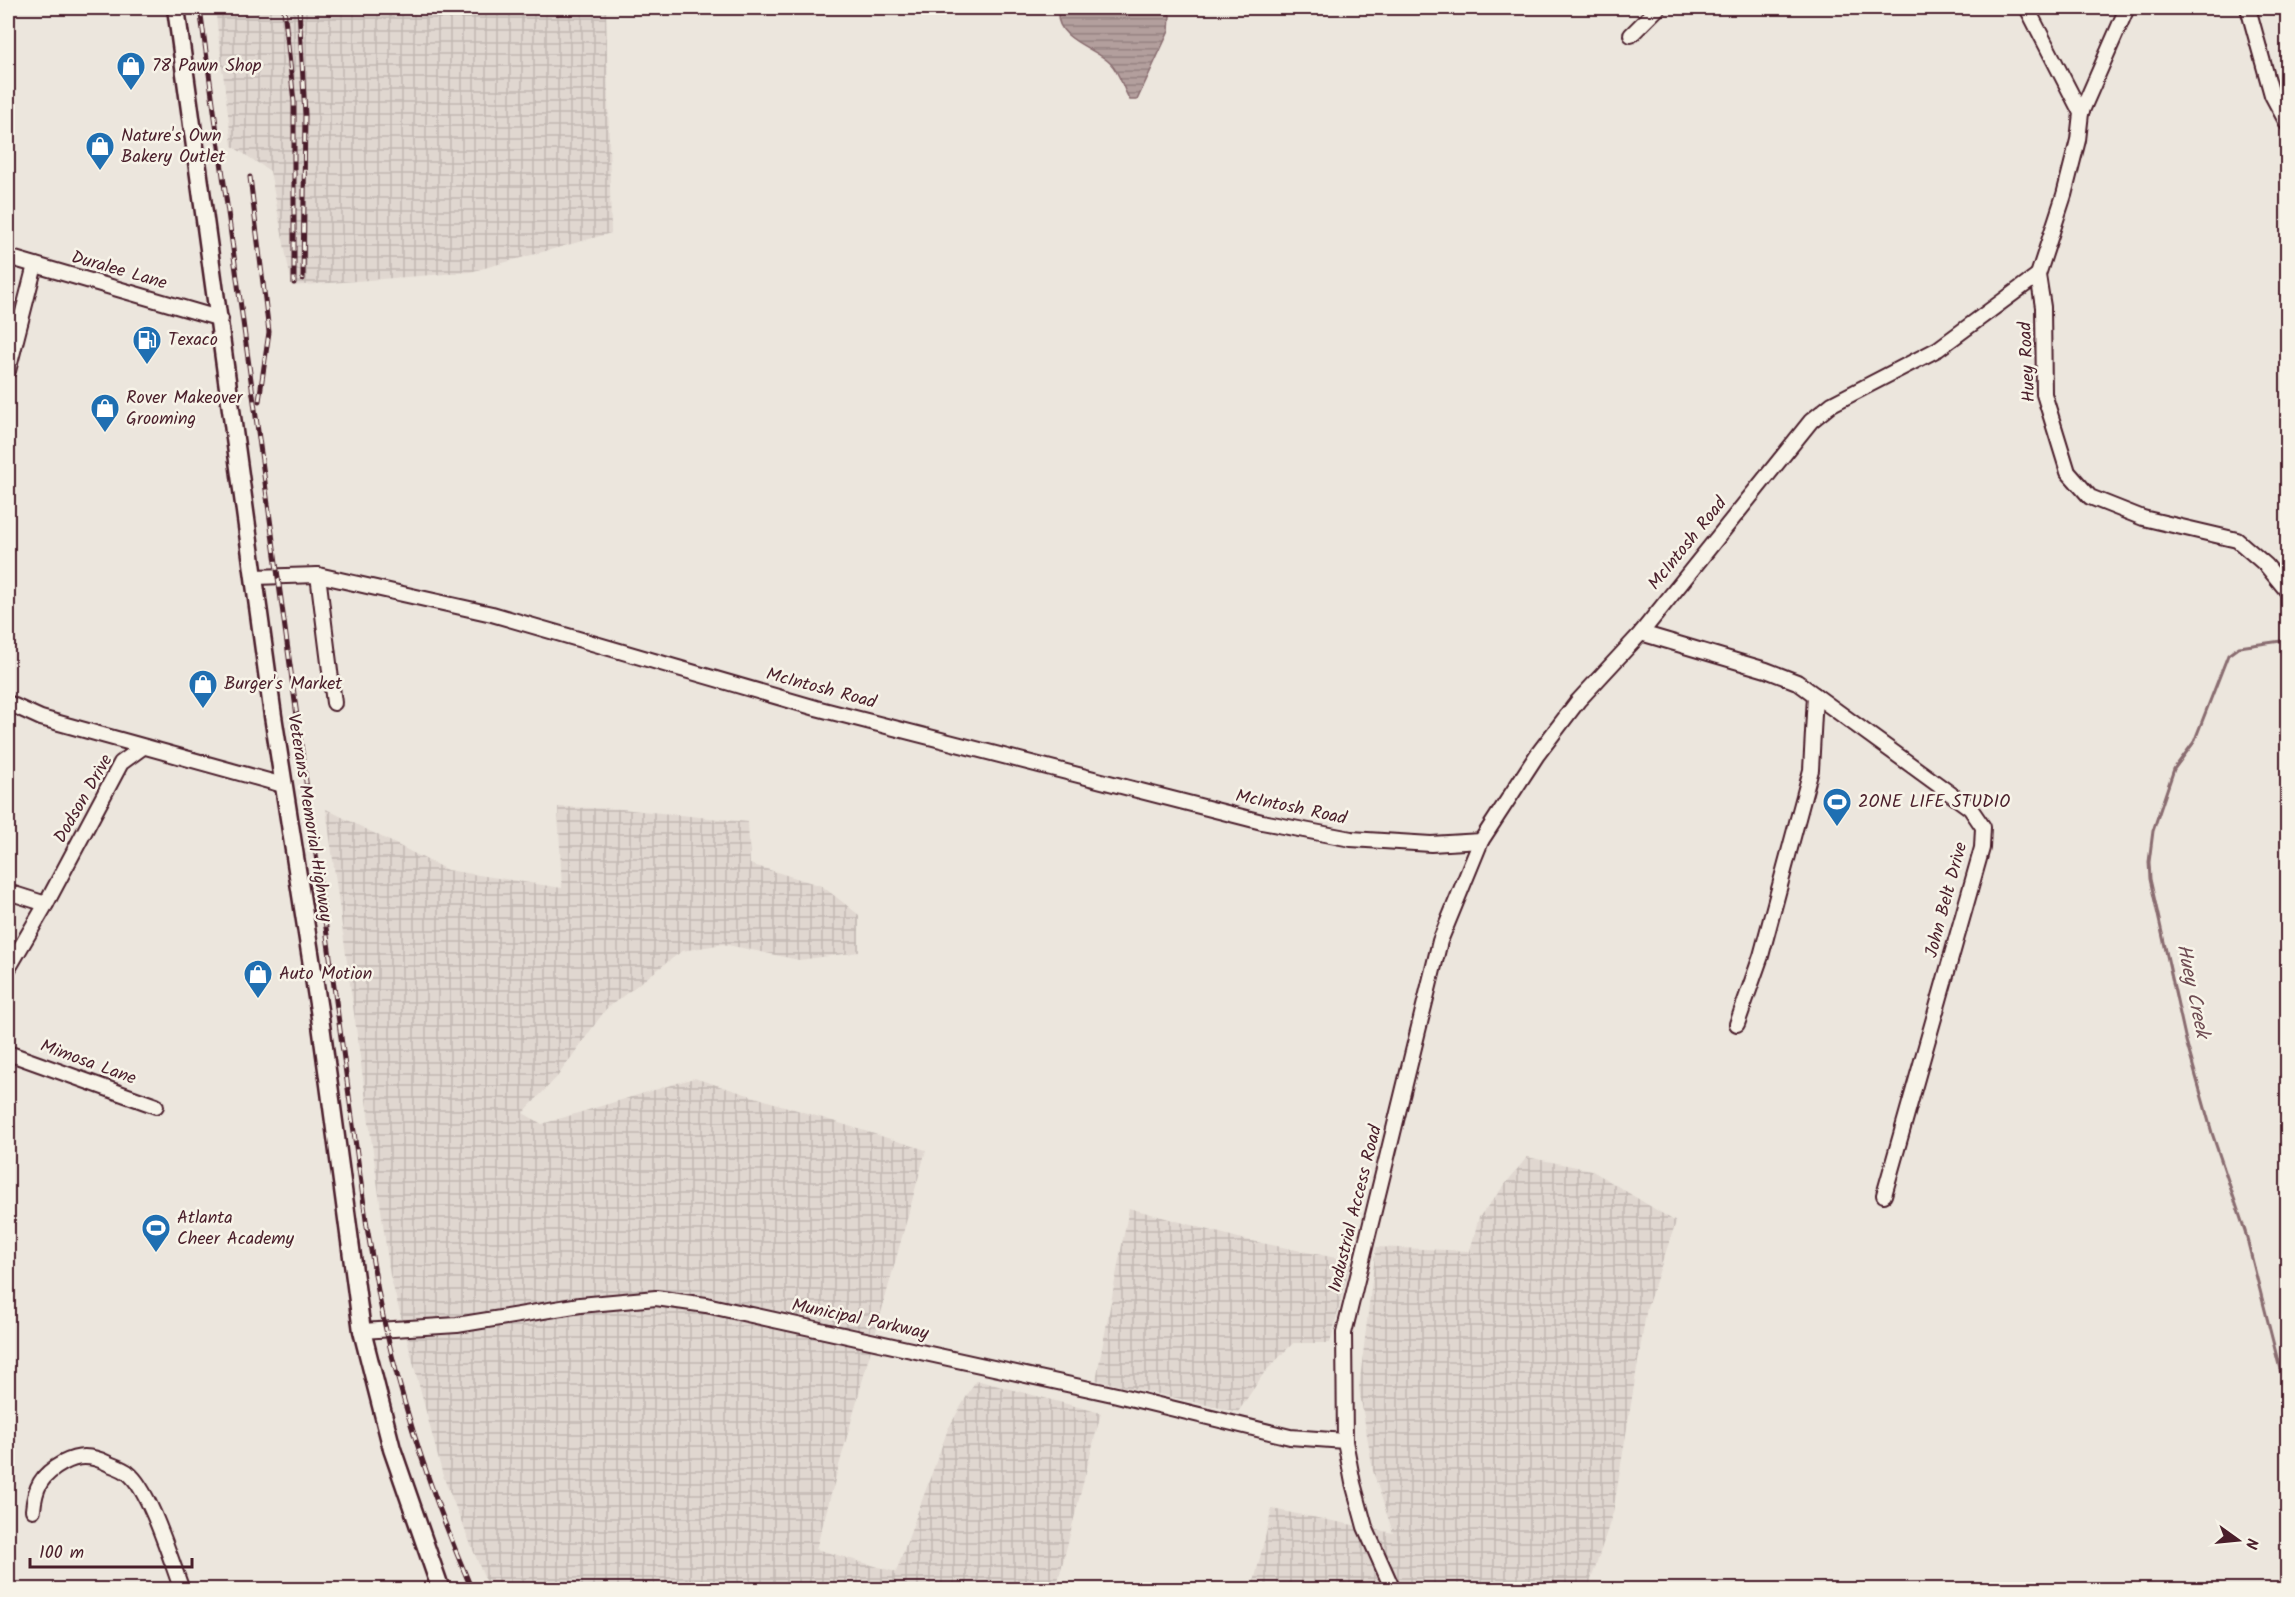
<svg xmlns="http://www.w3.org/2000/svg" width="2295" height="1597" font-family="Kalam,sans-serif">
<style>
.industrial{fill:url(#industrial-grid)}
.water{fill:url(#water-rules);stroke:#896c6f;stroke-width:1.5}
.lines{fill:none;stroke-linecap:round;stroke-linejoin:round}
.stream{stroke:#896c6f;stroke-width:3}
.minor-casing{stroke:#4a1f2b;stroke-width:18}
.major-casing{stroke:#4a1f2b;stroke-width:21}
.minor{stroke:#f7f3e8;stroke-width:14}
.major{stroke:#f7f3e8;stroke-width:16}
.rail-casing{stroke:#4a1f2b;stroke-width:5}
.rail{stroke:#f7f3e8;stroke-width:3;stroke-dasharray:9;stroke-linecap:butt}
.labels{text-anchor:middle;dominant-baseline:central;stroke-width:5;stroke-linejoin:round;paint-order:stroke}
.poi-label{font-size:18px;fill:#4a1f2b;stroke:#f7f3e8;text-anchor:start}
.street-label{font-size:18px;fill:#4a1f2b;stroke:#f7f3e8}
.water-label{font-size:20px;font-style:italic;fill:#6f4c53;stroke:#f7f3e8}
</style>
<defs>
<pattern id="industrial-grid" width="8" height="8" patternUnits="userSpaceOnUse" patternTransform="scale(1.5)"><rect width="8" height="8" fill="#e0d7d0"/><path d="M0 4h8M4 0v8" fill="none" stroke="#c2b8b3"/></pattern>
<pattern id="water-rules" width="6" height="5" patternUnits="userSpaceOnUse" patternTransform="scale(1.5)"><rect width="6" height="5" fill="#b39f9d"/><path d="M0 2.5h6" fill="none" stroke="#948180"/></pattern>
</defs>
<rect width="100%" height="100%" fill="#ece6dd"/>
<filter id="ink" filterUnits="userSpaceOnUse"><feTurbulence type="fractalNoise" baseFrequency=".0167" numOctaves="2"/><feDisplacementMap in="SourceGraphic" scale="12" xChannelSelector="R" yChannelSelector="G"/><feConvolveMatrix kernelMatrix="1 2 1 2 8 2 1 2 1" color-interpolation-filters="sRGB"/></filter>
<g filter="url(#ink)">
<g class="industrial">
<path d="M215 8H606L611 233 470 272 292 286 270 171 232 146Z"/>
<path d="M558 807 622 809 748 822 750 864 822 886 859 915V952L799 960 723 944 682 951 606 1009 557 1077 523 1113 542 1124 694 1078 926 1150 816 1549 896 1572 948 1429 976 1380 1101 1413 1056 1589H492L484 1577 443 1476 390 1275 326 809 447 870 562 888Z"/>
<path d="M1527 1157 1591 1170 1676 1222 1647 1307 1613 1513 1588 1589 1252 1590 1272 1509 1393 1533 1373 1471 1359 1388 1376 1247 1470 1251 1479 1217Z"/>
<path d="M1129 1208 1242 1239 1351 1261 1330 1343H1293L1264 1373 1238 1412 1096 1380Z"/>
</g>
<path class="water" d="M1076 8H1163L1170 15 1169 31 1137 100H1130C1122 88 1121 74 1110 63 1096 48 1057 40 1058 14Z"/>
<g class="lines">
<path class="stream" d="M2288 640 2239 647 2228 655 2194 742 2174 769 2153 831 2149 862 2150 879 2186 1041 2212 1133 2245 1231 2288 1401"/>
<g class="minor-casing">
<g id="minor">
<path d="M2027 8 2081 113 2078 140 2064 195 2038 275 2043 307 2044 394 2068 472 2090 497 2143 518 2237 540 2266 565 2288 592"/>
<path d="M2248 8 2272 95 2288 125"/>
<path d="M1631 35 1658 8"/>
<path d="M2081 113 2127 8"/>
<path d="M8 257 221 319"/>
<path d="M8 371 35 265"/>
<path d="M318 575 334 703"/>
<path d="M254 577 318 575 492 614 816 708 1262 822 1351 839 1431 844 1481 841 1537 755 1578 701 1641 633 1811 421 1832 404 1938 349 2038 275"/>
<path d="M1641 633 1766 670 1797 682 1970 808 1983 827 1982 848 1884 1195"/>
<path d="M8 703 41 718 283 785"/>
<path d="M8 892 46 904"/>
<path d="M8 969 46 904 121 763 143 747"/>
<path d="M1737 1024 1761 956 1811 770 1815 695"/>
<path d="M8 1053 156 1106"/>
<path d="M362 1331 457 1325 580 1305 656 1298 706 1305 1117 1395 1290 1437 1345 1441"/>
<path d="M33 1510C35 1487 41 1475 63 1463 78 1455 91 1455 107 1463 113 1466 122 1468 128 1473 150 1490 171 1561 182 1590"/>
<path d="M1393 1590 1365 1527 1353 1483 1345 1441 1344 1333 1440 941 1481 841"/>
</g>
</g>
<g class="major-casing">
<path id="major" d="M176 8 273 716 319 1010 362 1331 392 1449 441 1590"/>
</g>
<use href="#minor" class="minor"/>
<use href="#major" class="major"/>
<g class="rail-casing">
<g id="rail">
<path d="M200 8 367 1227C373 1261 378 1296 386 1330 406 1419 436 1506 472 1590"/>
<path d="M284 8 294 102V283"/>
<path d="M299 8 305 115 303 279"/>
<path d="M250 177 269 332 259 401"/>
</g>
</g>
<use href="#rail" class="rail"/>
</g>
</g>
<defs>
<g id="shop-pin" transform="scale(1.5)"><path d="M0 17L-7.5 6A9.5 9.5 0 1 1 7.5 6Z" fill="#1f6fb2" stroke="#f7f3e8"/><path d="M-5-2.5h2.3a2.7 3.5 0 0 1 5.4 0H5L5.5 6h-11ZM-1.5-2.5h3a1.5 2.3 0 0 0-3 0Z" fill="#fff"/></g>
<g id="fuel-pin" transform="scale(1.5)"><path d="M0 17L-7.5 6A9.5 9.5 0 1 1 7.5 6Z" fill="#1f6fb2" stroke="#f7f3e8"/><path d="M-5.5-6h7V0h2V4h1.3V-2.5L3-4.5l.8-.8L6-3V5H2.5V1h-1V6h-7ZM-4.2-4.7v3.2H.2V-4.7Z" fill="#fff"/></g>
<g id="stadium-pin" transform="scale(1.5)"><path d="M0 17L-7.5 6A9.5 9.5 0 1 1 7.5 6Z" fill="#1f6fb2" stroke="#f7f3e8"/><path d="M0-5a6.5 5 0 1 0 0 10a6.5 5 0 1 0 0-10ZM-3.5-1.8h7v3.6h-7Z" fill="#fff"/></g>
</defs>
<g fill-rule="evenodd">
<use href="#shop-pin" x="131" y="66"/>
<use href="#shop-pin" x="100" y="146"/>
<use href="#fuel-pin" x="147" y="340"/>
<use href="#shop-pin" x="105" y="408"/>
<use href="#shop-pin" x="203" y="684"/>
<use href="#stadium-pin" x="1837" y="802"/>
<use href="#shop-pin" x="258" y="974"/>
<use href="#stadium-pin" x="156" y="1228"/>
</g>
<g class="labels">
<g class="poi-label">
<text x="152" y="66">78 Pawn Shop</text>
<text x="121" y="136">Nature's Own<tspan x="121" dy="21">Bakery Outlet</tspan></text>
<text x="168" y="340">Texaco</text>
<text x="126" y="398">Rover Makeover<tspan x="126" dy="21">Grooming</tspan></text>
<text x="224" y="684">Burger's Market</text>
<text x="1858" y="802">2ONE LIFE STUDIO</text>
<text x="279" y="974">Auto Motion</text>
<text x="177" y="1218">Atlanta<tspan x="177" dy="21">Cheer Academy</tspan></text>
</g>
<g class="street-label">
<text transform="translate(119 271) rotate(16)">Duralee Lane</text>
<text transform="translate(2028 362) rotate(-93)">Huey Road</text>
<text transform="translate(1688 544) rotate(-51)">McIntosh Road</text>
<text transform="translate(821 689) rotate(15)">McIntosh Road</text>
<text transform="translate(84 799) rotate(-60)">Dodson Drive</text>
<text transform="translate(1291 808) rotate(12)">McIntosh Road</text>
<text transform="translate(309 818) rotate(81)">Veterans Memorial Highway</text>
<text transform="translate(1947 900) rotate(-75)">John Belt Drive</text>
<text transform="translate(88 1063) rotate(20)">Mimosa Lane</text>
<text transform="translate(1356 1209) rotate(-76)">Industrial Access Road</text>
<text transform="translate(860 1320) rotate(12)">Municipal Parkway</text>
</g>
<g class="water-label">
<text transform="translate(2192 991) rotate(78)">Huey Creek</text>
</g>
</g>
<rect width="2295" height="1597" fill="none" stroke="#f7f3e8" stroke-width="30"/>
<rect x="15" y="15" width="2265" height="1567" fill="none" stroke="#4a1f2b" stroke-width="2" filter="url(#ink)"/>
<g transform="translate(2238 1540) rotate(105)" stroke="#f7f3e8" stroke-width="4.5" paint-order="stroke">
<path d="M0-4.5L10 22L0 15L-10 22Z" fill="#4a1f2b"/>
<text y="-9" font-size="16" font-weight="bold" text-anchor="middle" fill="#4a1f2b">N</text>
</g>
<path d="M30 1558v9h162v-9" fill="none" stroke="#4a1f2b" stroke-width="3"/>
<text x="39" y="1558" font-size="18" fill="#4a1f2b" stroke="#f7f3e8" stroke-width="4.5" paint-order="stroke">100 m</text>
</svg>
